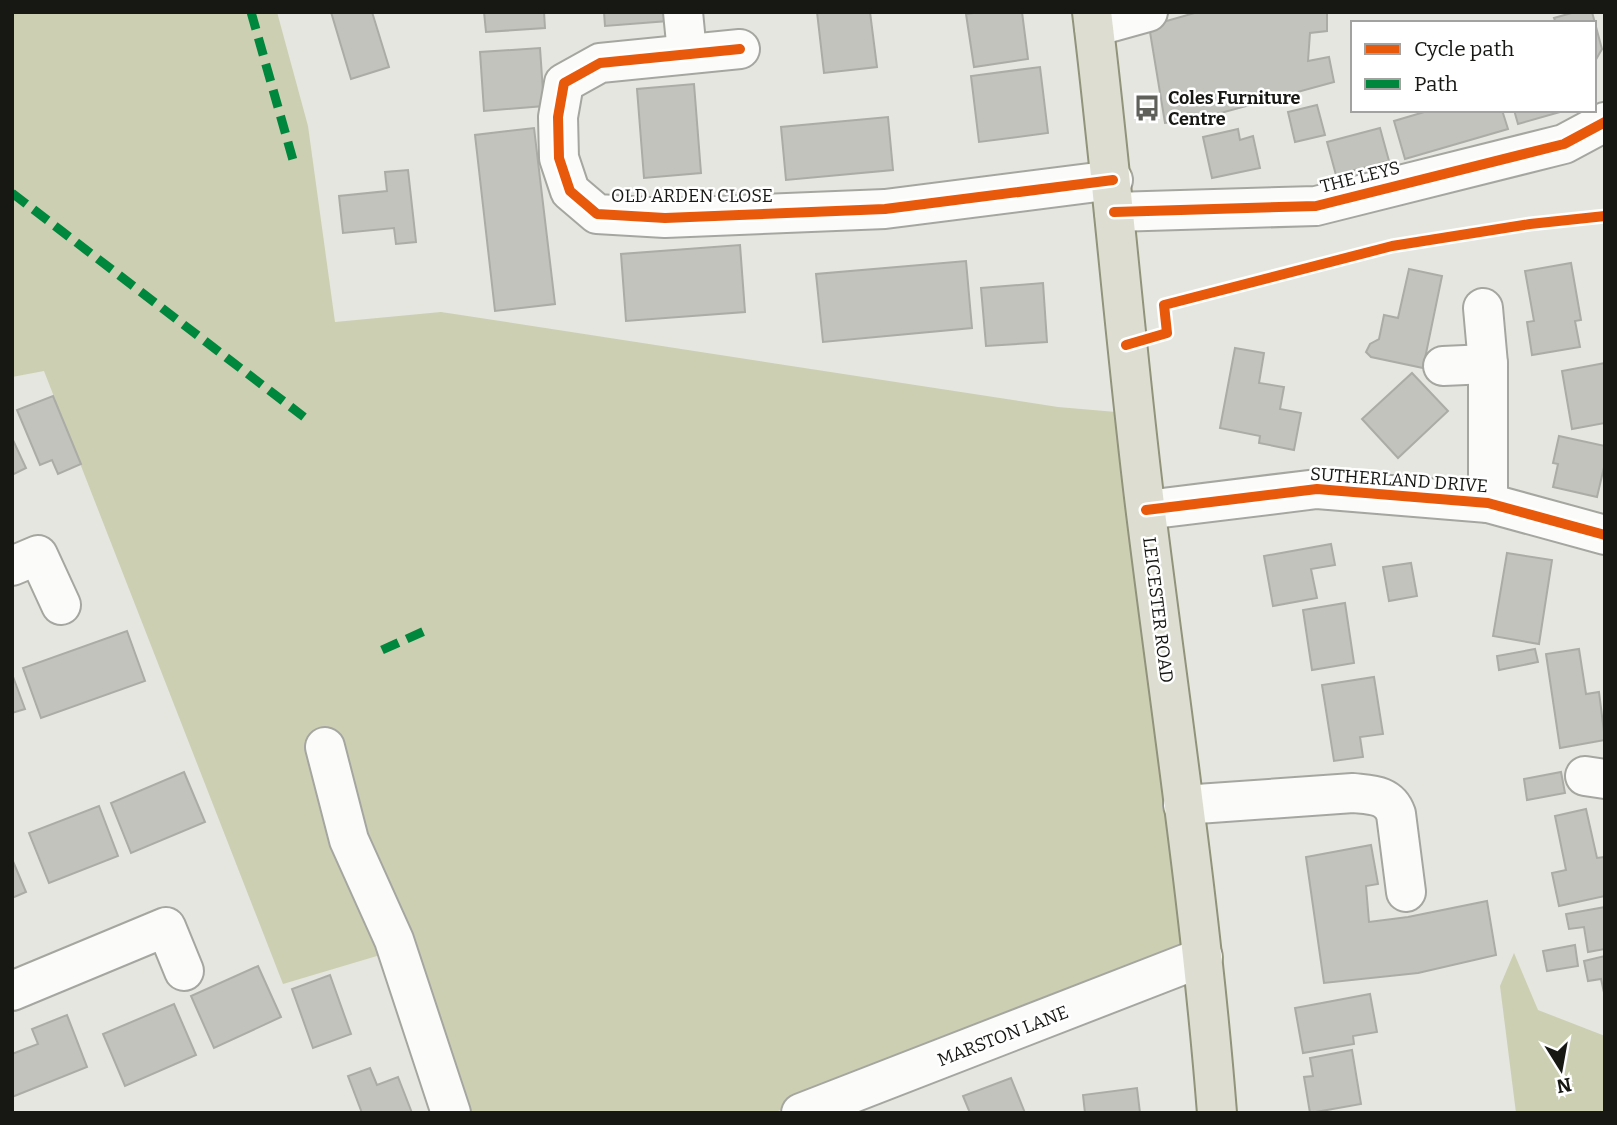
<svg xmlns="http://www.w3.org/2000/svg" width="1617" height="1125" font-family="Bitter,serif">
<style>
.green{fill:#cdcfb3}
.building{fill:#c2c3bd;stroke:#abaca6;stroke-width:2}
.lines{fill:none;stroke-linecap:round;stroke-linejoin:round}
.minor-casing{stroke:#a6a6a1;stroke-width:42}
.major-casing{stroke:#92937b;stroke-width:42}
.minor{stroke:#fbfbfa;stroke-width:38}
.major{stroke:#ddded1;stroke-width:38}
.quiet{stroke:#00873e;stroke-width:9;stroke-dasharray:18 9;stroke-linecap:butt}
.cycleway-casing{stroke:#fff;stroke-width:15}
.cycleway{stroke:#e8590c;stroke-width:10}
.labels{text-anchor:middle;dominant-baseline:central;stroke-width:5;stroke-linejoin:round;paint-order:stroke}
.poi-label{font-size:18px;font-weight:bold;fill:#171813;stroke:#fff;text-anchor:start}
.street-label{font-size:18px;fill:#171813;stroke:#fff}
</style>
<rect width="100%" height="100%" fill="#e5e6df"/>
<g class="green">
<path d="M12 12H277L308 126 335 322 441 312 1058 407 1116 412 1190 946 1038 1010 773 1113H439L387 953 283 984 44 371 12 377Z"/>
<path d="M1514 953 1538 1010 1605 1036V1113H1516L1500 986Z"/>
</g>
<g class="building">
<path d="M331 12H372L389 67 351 79Z"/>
<path d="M484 12H544L545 28 486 32Z"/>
<path d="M604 12H667L668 21 605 26Z"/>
<path d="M817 12H870L877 67 824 73Z"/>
<path d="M980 12H1022L1028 59 974 67 966 14Z"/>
<path d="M1198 12H1327V31L1310 33 1308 61 1329 57 1334 82 1195 120 1165 123 1149 26Z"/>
<path d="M1575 12H1592L1602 49 1594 63V23H1556L1554 18Z"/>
<path d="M540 48 544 106 484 111 480 52Z"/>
<path d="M1040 67 1048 133 979 142 971 76Z"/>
<path d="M694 84 701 173 644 178 637 89Z"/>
<path d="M1317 105 1325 135 1295 142 1288 112Z"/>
<path d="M1431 110H1502L1508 129 1405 159 1394 121Z"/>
<path d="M1514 110H1567L1518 124Z"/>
<path d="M888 117 893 170 786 180 781 127Z"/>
<path d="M534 128 555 304 495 311 475 135Z"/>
<path d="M1380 128 1389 161 1336 175 1327 142Z"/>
<path d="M1238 129 1240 140 1253 136 1260 168 1212 178 1203 137Z"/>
<path d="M408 170 416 242 396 244 394 228 343 233 339 196 387 191 385 172Z"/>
<path d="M740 245 745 312 626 321 621 254Z"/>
<path d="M966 261 972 328 823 342 816 274Z"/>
<path d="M1571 263 1581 320 1575 321 1580 347 1532 355 1527 322 1534 321 1525 271Z"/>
<path d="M1409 269 1442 276 1423 368 1371 357 1366 352 1370 344 1379 339 1384 315 1398 318Z"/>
<path d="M1043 283 1047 342 986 346 981 288Z"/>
<path d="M1235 348 1264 353 1259 383 1284 387 1280 409 1301 413 1294 450 1259 443 1260 436 1220 428Z"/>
<path d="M1605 363V423L1572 429 1562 371Z"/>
<path d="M1412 373 1448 411 1398 458 1362 419Z"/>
<path d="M53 396 81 464 58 474 52 460 40 465 17 410Z"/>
<path d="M1559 436 1605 446V463L1597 497 1553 487 1558 464 1553 463Z"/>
<path d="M12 438 26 468 12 475Z"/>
<path d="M1331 544 1335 565 1311 569 1317 598 1273 606 1264 556Z"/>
<path d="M1507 553 1552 560 1539 644 1493 636Z"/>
<path d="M1411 563 1417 596 1389 601 1383 567Z"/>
<path d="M1345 603 1354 663 1312 670 1303 610Z"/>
<path d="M127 631 145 681 41 718 23 668Z"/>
<path d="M1535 649 1538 662 1499 670 1497 656Z"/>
<path d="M1579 649 1586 694 1599 692 1605 740 1560 748 1546 654Z"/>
<path d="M12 674 25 709 12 713Z"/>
<path d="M1374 677 1383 734 1360 737 1363 757 1334 761 1322 685Z"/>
<path d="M184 772 205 822 131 853 111 803Z"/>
<path d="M1561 772 1565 793 1527 800 1524 779Z"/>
<path d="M99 806 118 856 49 883 29 833Z"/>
<path d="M1586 809 1597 858 1605 857V896L1559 906 1552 873 1566 870 1555 816Z"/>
<path d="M1371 845 1378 884 1366 886 1369 922 1408 917 1487 901 1496 955 1418 973 1324 983 1306 857Z"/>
<path d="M12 859 26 892 12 898Z"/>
<path d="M1605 907V949L1588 952 1584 927 1569 929 1566 914Z"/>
<path d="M1575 945 1578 966 1547 971 1543 951Z"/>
<path d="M1605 956V997L1601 979 1588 981 1584 961Z"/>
<path d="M258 966 281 1017 214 1048 191 996Z"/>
<path d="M330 975 351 1034 313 1048 292 989Z"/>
<path d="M1370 994 1377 1032 1353 1036 1354 1044 1303 1053 1295 1008Z"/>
<path d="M174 1004 196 1055 125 1086 103 1034Z"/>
<path d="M67 1015 87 1067 12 1097V1054L38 1044 32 1029Z"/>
<path d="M1352 1050 1361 1104 1310 1113 1304 1077 1313 1076 1310 1058Z"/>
<path d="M370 1068 377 1085 398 1077 412 1113H362L348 1076Z"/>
<path d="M1011 1078 1025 1113H970L963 1096Z"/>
<path d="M1137 1088 1140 1113H1085L1083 1095Z"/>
</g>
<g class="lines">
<g class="minor-casing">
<g id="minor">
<path d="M683 12 687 53"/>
<path d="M1094 27 1148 12"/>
<path d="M740 49 600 63 564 83 558 117 559 158 570 191 597 214 665 218 885 209 1113 180"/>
<path d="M1114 212 1316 206 1564 144 1605 122"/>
<path d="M1483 308 1488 364V503"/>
<path d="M1443 366 1488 364"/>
<path d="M1146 510 1317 489 1488 503 1605 535"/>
<path d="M12 566 38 555 61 605"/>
<path d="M325 747 349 840 394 940 451 1113"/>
<path d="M1585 776 1605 779"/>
<path d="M1183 805 1353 793C1371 795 1389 794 1396 814L1406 892"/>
<path d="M12 991 166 927 184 971"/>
<path d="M801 1113 1203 957"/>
</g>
</g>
<g class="major-casing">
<path id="major" d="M1092 12C1112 176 1125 341 1145 505 1170 707 1201 909 1217 1113"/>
</g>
<use href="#minor" class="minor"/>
<use href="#major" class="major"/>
<g class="quiet">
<path d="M251 12 293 160"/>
<path d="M12 193 304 417"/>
<path d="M382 650 429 629"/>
</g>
<g class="cycleway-casing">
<g id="cycleway">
<path d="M740 49 600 63 564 83 558 117 559 158 570 191 597 214 665 218 885 209 1113 180"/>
<path d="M1114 212 1316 206 1564 144 1605 122"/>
<path d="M1126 345 1167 333 1164 305 1392 246 1530 224 1605 216"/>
<path d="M1146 510 1317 489 1488 503 1605 535"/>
</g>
</g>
<use href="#cycleway" class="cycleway"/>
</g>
<defs>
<g id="bus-bare" transform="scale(2.1)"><path d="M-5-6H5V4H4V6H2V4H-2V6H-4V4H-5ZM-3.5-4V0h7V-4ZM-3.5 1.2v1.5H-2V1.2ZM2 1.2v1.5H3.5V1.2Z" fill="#5f605a" stroke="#fff" stroke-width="2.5" paint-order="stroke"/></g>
</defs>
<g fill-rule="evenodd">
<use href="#bus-bare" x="1147" y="108"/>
</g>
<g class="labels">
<g class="poi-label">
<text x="1168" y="98">Coles Furniture<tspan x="1168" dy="21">Centre</tspan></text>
</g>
<g class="street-label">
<text transform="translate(1360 177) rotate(-14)">THE LEYS</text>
<text x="692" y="196">OLD ARDEN CLOSE</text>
<text transform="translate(1399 480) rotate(4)">SUTHERLAND DRIVE</text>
<text transform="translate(1158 610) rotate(83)">LEICESTER ROAD</text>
<text transform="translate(1003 1036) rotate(-21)">MARSTON LANE</text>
</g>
</g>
<rect width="1617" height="1125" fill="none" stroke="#171813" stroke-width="28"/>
<rect x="1351" y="21" width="245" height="91" fill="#ffffff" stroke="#a2a3a1" stroke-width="2"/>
<rect x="1365" y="44" width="35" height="10" fill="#e8590c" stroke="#a2a3a1" stroke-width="2"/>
<text x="1414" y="56" font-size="21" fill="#171813">Cycle path</text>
<rect x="1365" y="79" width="35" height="10" fill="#00873e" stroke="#a2a3a1" stroke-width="2"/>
<text x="1414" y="91" font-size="21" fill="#171813">Path</text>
<g transform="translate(1561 1069) rotate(169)" stroke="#ffffff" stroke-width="5" paint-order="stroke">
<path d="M0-5L12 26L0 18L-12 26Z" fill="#171813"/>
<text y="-10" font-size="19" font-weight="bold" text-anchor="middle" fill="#171813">N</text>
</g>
</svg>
